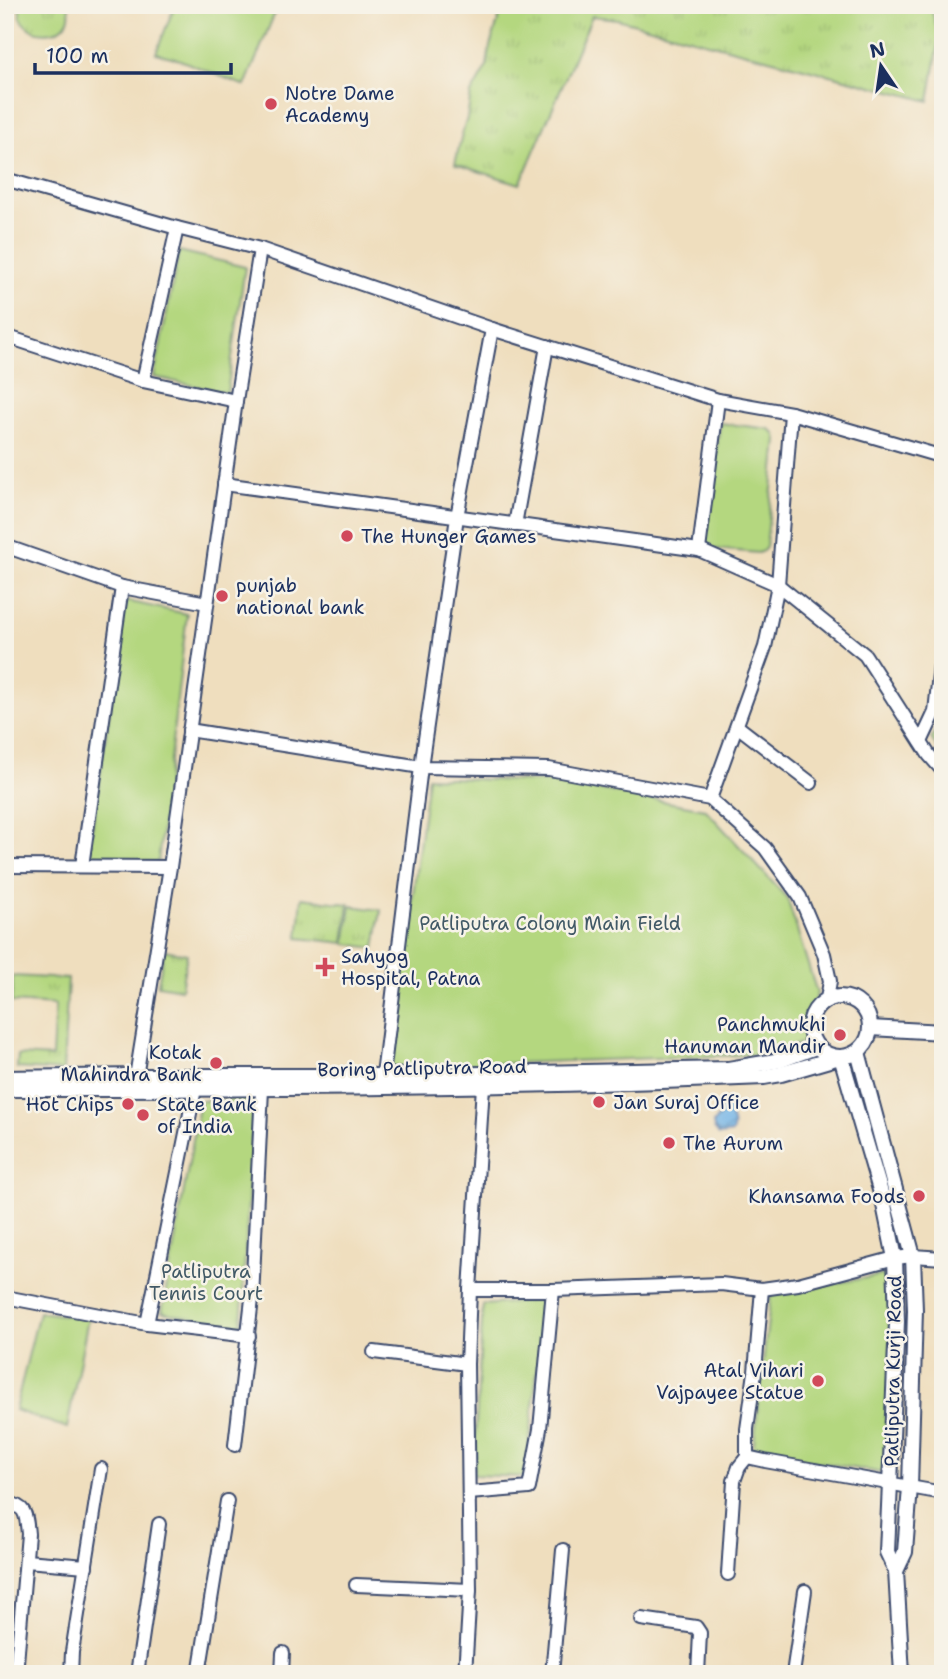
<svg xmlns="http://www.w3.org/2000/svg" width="948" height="1679" font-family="'Shantell Sans',sans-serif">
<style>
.grass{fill:url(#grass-tufts);stroke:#68836e;stroke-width:2}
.park{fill:#b4d77f;stroke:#68836e;stroke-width:2}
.water{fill:url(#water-waves);stroke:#4671a2;stroke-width:2}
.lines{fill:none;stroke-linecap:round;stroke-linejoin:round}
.minor-casing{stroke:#3b496c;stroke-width:16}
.tertiary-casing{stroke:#3b496c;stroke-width:18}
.minor{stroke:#fff;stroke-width:12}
.tertiary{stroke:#fff;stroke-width:14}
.poi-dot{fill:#d1495b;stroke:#f7f3e8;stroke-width:2.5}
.labels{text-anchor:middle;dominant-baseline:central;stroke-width:5;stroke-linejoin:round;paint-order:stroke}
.poi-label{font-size:19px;fill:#1b2f5e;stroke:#f7f3e8;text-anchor:start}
.park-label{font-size:19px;fill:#415966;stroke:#f7f3e8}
.street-label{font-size:19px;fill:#1b2f5e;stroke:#f7f3e8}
</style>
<defs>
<pattern id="grass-tufts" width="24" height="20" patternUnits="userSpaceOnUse" patternTransform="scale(1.75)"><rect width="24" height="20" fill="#b4d77f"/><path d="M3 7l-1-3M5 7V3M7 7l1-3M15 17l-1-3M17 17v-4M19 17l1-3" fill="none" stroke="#9ab970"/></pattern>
<pattern id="water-waves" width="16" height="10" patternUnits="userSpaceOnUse" patternTransform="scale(1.75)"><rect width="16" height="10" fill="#71b3e6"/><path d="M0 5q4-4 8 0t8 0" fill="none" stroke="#5c92be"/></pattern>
</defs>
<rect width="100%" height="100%" fill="#f7f3e8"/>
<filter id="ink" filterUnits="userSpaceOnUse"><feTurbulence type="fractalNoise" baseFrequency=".0143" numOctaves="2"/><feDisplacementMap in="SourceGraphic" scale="14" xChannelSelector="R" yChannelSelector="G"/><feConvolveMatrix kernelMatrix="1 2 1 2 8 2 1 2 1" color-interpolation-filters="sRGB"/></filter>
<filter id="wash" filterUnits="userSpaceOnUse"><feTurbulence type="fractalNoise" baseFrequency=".00686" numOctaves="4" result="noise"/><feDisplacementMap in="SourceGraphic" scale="28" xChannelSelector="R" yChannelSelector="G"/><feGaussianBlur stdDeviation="1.57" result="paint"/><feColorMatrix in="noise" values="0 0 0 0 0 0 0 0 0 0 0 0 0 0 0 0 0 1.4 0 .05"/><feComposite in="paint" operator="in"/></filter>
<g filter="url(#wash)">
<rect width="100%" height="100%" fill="#efdebe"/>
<g class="grass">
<path d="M20 5H68C80 40 14 44 20 5Z"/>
<path d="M500 5H930L940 37 929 101 617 19 592 16 520 184 455 164 462 134 467 118 471 94 487 66 490 46 500 15Z"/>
<path d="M302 898 349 904 344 943 298 938Z"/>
<path d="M351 906 381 910 375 948 345 944Z"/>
<path d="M164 950 187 954 181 989 158 985Z"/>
<path d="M13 976 68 979 63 1071 17 1068 18 1055 52 1057 55 1005 11 1002Z"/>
</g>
<g class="park">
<path d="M175 5H278L245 86 175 58 156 53Z"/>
<path d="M179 251 245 267 227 393 154 377Z"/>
<path d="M720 423 770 429 776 435 777 440 766 547 763 551 758 553 704 548Z"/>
<path d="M126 601 187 614 158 862H87Z"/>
<path d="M938 729H943V757L931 738Z"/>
<path d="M428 777 564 783 705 809 787 898 817 993 810 1020 814 1038 773 1054 391 1067Z"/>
<path d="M254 1098 241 1327 162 1312 200 1101Z"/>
<path d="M896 1273 894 1475 753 1451 771 1294Z"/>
<path d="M544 1300 526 1477 473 1475 483 1305Z"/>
<path d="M39 1312 88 1318 67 1428 15 1410Z"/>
</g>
<path class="water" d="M724 1100 733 1104 734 1109 730 1115C733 1122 735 1125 732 1133L719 1135 714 1128 713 1123 720 1116V1105Z"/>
</g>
<g filter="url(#ink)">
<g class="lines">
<g class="minor-casing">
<g id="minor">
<path d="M5 179 177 228 260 249 492 329 718 400 791 413 943 457"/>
<path d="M5 336 143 381 236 401"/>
<path d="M143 381 177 228"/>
<path d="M224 484 699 550 778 585 865 655 929 755 943 771"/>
<path d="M515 525 547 346"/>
<path d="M5 546 122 587 207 603"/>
<path d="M699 550 718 400"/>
<path d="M737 726 811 783"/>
<path d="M189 730 421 767 549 769 710 799 765 848 800 897 824 954 830 981 827 999"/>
<path d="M921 742 935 712 943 636"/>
<path d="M710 799 765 647 778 585 791 413"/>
<path d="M5 866 170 867"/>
<path d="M82 866 122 587"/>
<path d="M135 1083 170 867 236 401 260 249"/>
<path d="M382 1083 421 767 457 517 492 329"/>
<path d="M470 1290H553L721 1284 762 1289 798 1284 895 1258 913 1256 943 1258"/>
<path d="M5 1297 147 1324 249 1336"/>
<path d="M147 1324 195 1089"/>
<path d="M374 1352 467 1364"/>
<path d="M235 1445 252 1299 262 1089"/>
<path d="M747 1457 765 1461 943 1493"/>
<path d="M469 1493 529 1488 540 1429 553 1290"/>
<path d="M5 1502C27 1506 26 1515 28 1534L16 1674"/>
<path d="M26 1561 86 1566"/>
<path d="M728 1574 734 1481 739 1467 747 1457V1429L755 1372 762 1289"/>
<path d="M356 1585 470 1590"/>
<path d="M641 1619 696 1627 700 1633 698 1674"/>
<path d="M71 1674 72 1652 101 1469"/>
<path d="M137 1674 159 1524"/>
<path d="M199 1674 227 1501"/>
<path d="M282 1674 283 1653"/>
<path d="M465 1674 470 1590 467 1364 470 1290 483 1086"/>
<path d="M552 1674 563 1550"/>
<path d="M793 1674 805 1591"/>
</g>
</g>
<g class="tertiary-casing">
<g id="tertiary">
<circle cx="840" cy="1027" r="30"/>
<path d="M870 1028 943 1032"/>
<path d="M858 1052 913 1256 915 1310 910 1487 905 1552 896 1571"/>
<path d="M841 1057 883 1200 895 1258 897 1322 887 1552 896 1571 902 1674"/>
<path d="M5 1078 136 1076H383L728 1069 781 1060 816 1047"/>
<path d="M5 1089C258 1089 511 1088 764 1077L781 1074 836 1058"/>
</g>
</g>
<use href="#minor" class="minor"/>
<use href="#tertiary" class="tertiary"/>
</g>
</g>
<g class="poi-dot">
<circle cx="271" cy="104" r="7"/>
<circle cx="347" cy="536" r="7"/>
<circle cx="222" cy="596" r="7"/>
<path d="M321.5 956.5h7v7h7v7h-7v7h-7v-7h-7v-7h7z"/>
<circle cx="840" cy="1035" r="7"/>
<circle cx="216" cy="1063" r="7"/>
<circle cx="599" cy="1102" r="7"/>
<circle cx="128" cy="1104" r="7"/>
<circle cx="143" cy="1115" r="7"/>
<circle cx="669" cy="1143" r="7"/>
<circle cx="919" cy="1196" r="7"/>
<circle cx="818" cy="1381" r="7"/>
</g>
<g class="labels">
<g class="poi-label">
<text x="285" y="93">Notre Dame<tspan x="285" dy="22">Academy</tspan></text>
<text x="361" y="536">The Hunger Games</text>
<text x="236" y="585">punjab<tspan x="236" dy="22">national bank</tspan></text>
<text x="341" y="956">Sahyog<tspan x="341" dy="22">Hospital, Patna</tspan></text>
<text x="826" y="1024" text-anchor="end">Panchmukhi<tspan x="826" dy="22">Hanuman Mandir</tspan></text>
<text x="202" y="1052" text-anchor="end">Kotak<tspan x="202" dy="22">Mahindra Bank</tspan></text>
<text x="613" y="1102">Jan Suraj Office</text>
<text x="114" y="1104" text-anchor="end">Hot Chips</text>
<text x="157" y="1104">State Bank<tspan x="157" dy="22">of India</tspan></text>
<text x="683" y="1143">The Aurum</text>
<text x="905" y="1196" text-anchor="end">Khansama Foods</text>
<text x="804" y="1370" text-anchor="end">Atal Vihari<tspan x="804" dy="22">Vajpayee Statue</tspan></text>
</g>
<g class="park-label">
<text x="550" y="923">Patliputra Colony Main Field</text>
<text x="206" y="1271">Patliputra<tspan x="206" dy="22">Tennis Court</tspan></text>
</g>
<g class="street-label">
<text transform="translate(422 1068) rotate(-1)">Boring Patliputra Road</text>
<text transform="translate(893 1371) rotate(-89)">Patliputra Kurji Road</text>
</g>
</g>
<rect width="948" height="1679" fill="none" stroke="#f7f3e8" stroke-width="28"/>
<g transform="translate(881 66) rotate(347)" stroke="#f7f3e8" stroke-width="5" paint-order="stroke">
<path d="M0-5L12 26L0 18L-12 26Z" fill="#1b2f5e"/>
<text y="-10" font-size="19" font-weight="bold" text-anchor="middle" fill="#1b2f5e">N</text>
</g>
<path d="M35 63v10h196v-10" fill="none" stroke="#1b2f5e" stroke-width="3.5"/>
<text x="46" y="63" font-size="21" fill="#1b2f5e" stroke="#f7f3e8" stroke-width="5" paint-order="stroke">100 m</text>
</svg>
